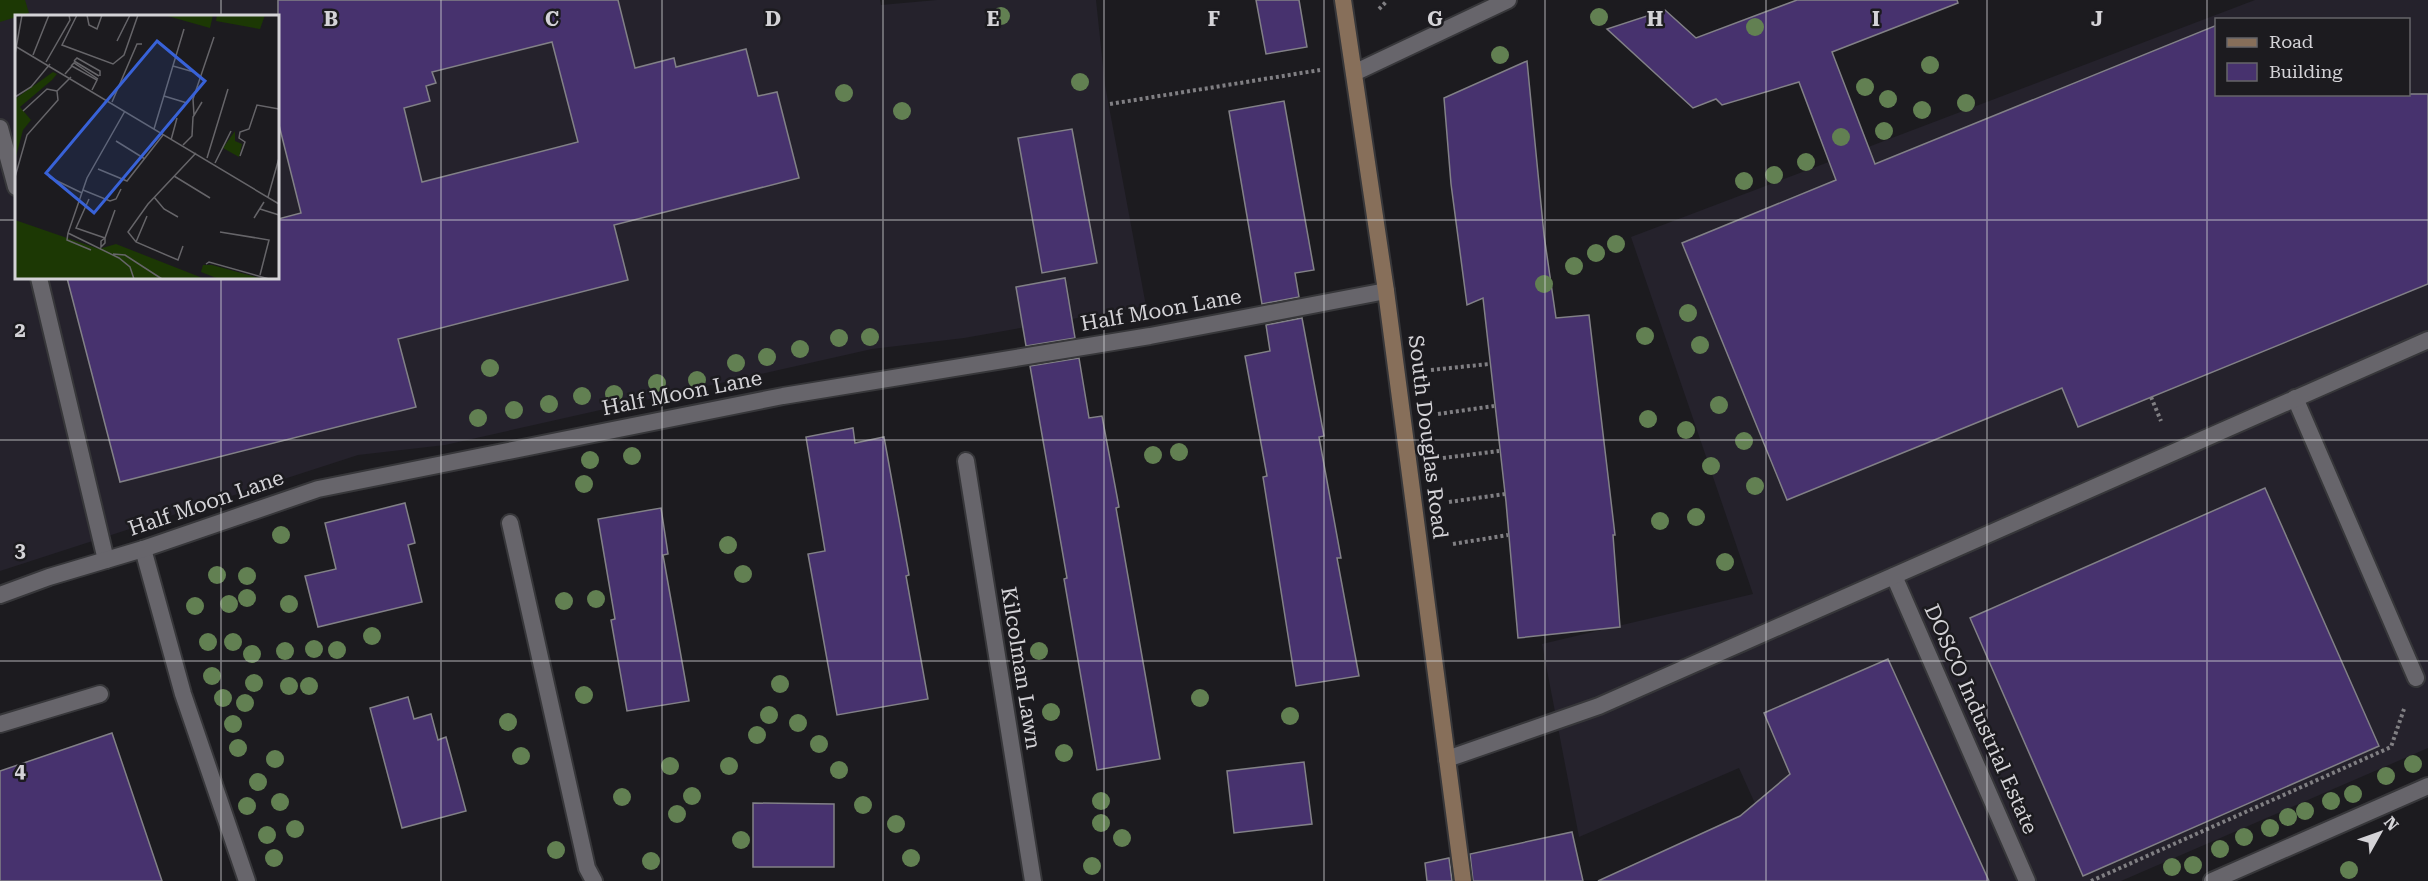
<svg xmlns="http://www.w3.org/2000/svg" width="2428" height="881" font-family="'Roboto Serif',serif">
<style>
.built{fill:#25222c;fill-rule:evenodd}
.green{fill:#1c3804}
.building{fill:#47326e;stroke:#828187;stroke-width:1.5;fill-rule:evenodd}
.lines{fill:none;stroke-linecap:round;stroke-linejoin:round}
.service-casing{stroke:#37373a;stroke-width:20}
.minor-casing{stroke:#37373a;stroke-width:20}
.secondary-casing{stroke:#37373a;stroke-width:20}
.path{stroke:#807f83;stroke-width:4;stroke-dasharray:3 3;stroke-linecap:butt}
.service{stroke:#67656b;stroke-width:16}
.minor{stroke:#67656b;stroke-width:16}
.secondary{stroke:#876f5a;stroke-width:16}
.tree{fill:#628052}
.grid{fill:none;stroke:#d4d3d7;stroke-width:1.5;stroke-opacity:0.55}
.labels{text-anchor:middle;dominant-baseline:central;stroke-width:5;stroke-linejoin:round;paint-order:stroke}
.street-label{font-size:21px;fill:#d4d3d7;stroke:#1c1b1f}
.inset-road{fill:none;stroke:#666569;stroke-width:1.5}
.view{fill:#3862d8;fill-opacity:0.15;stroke:#3862d8;stroke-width:3}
.inset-edge{fill:none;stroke:#d4d3d7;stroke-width:3}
.grid-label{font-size:20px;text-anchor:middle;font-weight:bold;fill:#d4d3d7;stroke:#1c1b1f;stroke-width:5;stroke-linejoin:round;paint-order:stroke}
</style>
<rect width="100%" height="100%" fill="#1c1b1f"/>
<g class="built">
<path d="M0 0H880L881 5 937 0H1096L1105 85 1146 306 964 338 872 349 445 445 358 455 0 571ZM16 16H278V278H16Z"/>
<path d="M2255 0H2428V748L2121 881H1790L1739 768 1579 837 1542 644 1753 594 1631 237ZM2216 20H2408V94H2216Z"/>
</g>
<path class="green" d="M0 0H25L29 13 0 22Z"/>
<g class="building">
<path d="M278 0H618L635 68 674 58 676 67 746 49 758 96 777 92 799 178 614 225 628 280 398 339 416 407 120 482 67 278H278V219L301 213 278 121ZM552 42 578 142 422 182 404 108 430 101 426 86 436 83 432 72Z"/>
<path d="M1256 0H1299L1307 47 1266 54Z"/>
<path d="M1797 0H1957L1958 3 1832 52 1875 164 2217 25V94H2428V284L2078 427 2062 388 1787 500 1682 243 1836 180 1799 82 1722 105 1716 99 1693 108 1607 29 1665 10 1696 38Z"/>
<path d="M1527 61 1544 235 1556 318 1589 315 1615 535H1613L1620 627 1518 638 1506 502 1483 298 1467 305 1451 184 1444 98Z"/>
<path d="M1284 101 1314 270 1295 273 1299 297 1262 304 1229 111Z"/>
<path d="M1072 129 1097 263 1042 273 1018 138Z"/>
<path d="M1065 278 1075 338 1026 346 1016 287Z"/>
<path d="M1302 318 1324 436 1319 437 1341 558H1337L1359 676 1296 686 1263 477 1267 476 1245 356 1270 351 1266 325Z"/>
<path d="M1079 358 1089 418 1102 416 1119 507 1116 508 1160 759 1097 770 1064 579 1067 578 1030 366Z"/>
<path d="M853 428 855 443 884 437 909 575 906 576 928 699 837 715 808 554 825 551 806 437Z"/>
<path d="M2265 488 2379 746 2083 876 1970 618Z"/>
<path d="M405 503 415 543 408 545 422 602 318 627 305 576 336 569 325 523Z"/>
<path d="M661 508 668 554 663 555 689 701 627 711 611 620 615 619 598 519Z"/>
<path d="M1888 659 1989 881H1598L1740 816 1790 774 1764 713Z"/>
<path d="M408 697 414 719 431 714 438 740 446 737 466 811 402 828 370 708Z"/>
<path d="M112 733 162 881H0V771Z"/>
<path d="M1304 762 1312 824 1234 833 1227 771Z"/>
<path d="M753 803 834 804V867H753Z"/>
<path d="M1572 832 1583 881H1473L1470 854Z"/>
<path d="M1449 858 1452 881H1427L1425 863Z"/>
</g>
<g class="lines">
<g class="service-casing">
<g id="service">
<path d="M0 128 16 187"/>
<path d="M39 278 106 560"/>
<path d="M2295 398 2416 678"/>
<path d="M143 549 183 694 247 881"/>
<path d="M1894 576 2027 881"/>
<path d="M0 724 100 694"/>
<path d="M1447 759 1599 706 2428 340"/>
</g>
</g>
<g class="minor-casing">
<g id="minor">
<path d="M1356 72 1508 0"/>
<path d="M966 461 1033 881"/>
<path d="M510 523 587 868 594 881"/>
<path d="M0 595 49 577 143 549 318 489 783 396 1150 336 1386 291"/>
<path d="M2212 881 2428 786"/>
</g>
</g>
<g class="secondary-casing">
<path id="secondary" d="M1343 0 1386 291 1463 881"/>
</g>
<g class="path">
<path d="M1379 9 1387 1"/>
<path d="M1110 104 1320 70"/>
<path d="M1431 370 1489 364"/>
<path d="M2151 397 2161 421"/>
<path d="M1438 414 1494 406"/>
<path d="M1443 458 1499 451"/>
<path d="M1449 502 1505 494"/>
<path d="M1453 544 1508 535"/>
<path d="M2091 881 2391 747 2404 709"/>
</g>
<use href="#service" class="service"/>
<use href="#minor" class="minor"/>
<use href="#secondary" class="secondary"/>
</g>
<g class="tree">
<circle cx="1001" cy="16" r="9"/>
<circle cx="1599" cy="17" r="9"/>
<circle cx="1755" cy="27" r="9"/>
<circle cx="1500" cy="55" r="9"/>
<circle cx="1930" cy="65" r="9"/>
<circle cx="1080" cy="82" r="9"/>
<circle cx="1865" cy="87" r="9"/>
<circle cx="844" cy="93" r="9"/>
<circle cx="1888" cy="99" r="9"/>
<circle cx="1966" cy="103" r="9"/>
<circle cx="1922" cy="110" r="9"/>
<circle cx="902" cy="111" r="9"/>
<circle cx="1884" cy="131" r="9"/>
<circle cx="1841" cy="137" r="9"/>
<circle cx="1806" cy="162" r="9"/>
<circle cx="1774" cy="175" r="9"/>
<circle cx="1744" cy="181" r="9"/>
<circle cx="1616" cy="244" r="9"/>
<circle cx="1596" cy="253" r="9"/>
<circle cx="1574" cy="266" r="9"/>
<circle cx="1544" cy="284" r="9"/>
<circle cx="1688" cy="313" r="9"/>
<circle cx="1645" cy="336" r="9"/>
<circle cx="870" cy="337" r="9"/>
<circle cx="839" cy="338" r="9"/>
<circle cx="1700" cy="345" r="9"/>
<circle cx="800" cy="349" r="9"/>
<circle cx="767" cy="357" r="9"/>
<circle cx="736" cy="363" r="9"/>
<circle cx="490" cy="368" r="9"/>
<circle cx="697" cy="380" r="9"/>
<circle cx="657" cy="383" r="9"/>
<circle cx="614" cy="394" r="9"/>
<circle cx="582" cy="396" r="9"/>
<circle cx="549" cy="404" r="9"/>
<circle cx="1719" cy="405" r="9"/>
<circle cx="514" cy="410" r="9"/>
<circle cx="478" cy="418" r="9"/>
<circle cx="1648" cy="419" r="9"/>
<circle cx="1686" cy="430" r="9"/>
<circle cx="1744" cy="441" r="9"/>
<circle cx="1179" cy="452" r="9"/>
<circle cx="1153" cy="455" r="9"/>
<circle cx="632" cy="456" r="9"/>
<circle cx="590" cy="460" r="9"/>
<circle cx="1711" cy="466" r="9"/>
<circle cx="584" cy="484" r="9"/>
<circle cx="1755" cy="486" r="9"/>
<circle cx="1696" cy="517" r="9"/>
<circle cx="1660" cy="521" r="9"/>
<circle cx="281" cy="535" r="9"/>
<circle cx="728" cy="545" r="9"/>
<circle cx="1725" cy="562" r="9"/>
<circle cx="743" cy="574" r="9"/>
<circle cx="217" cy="575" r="9"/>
<circle cx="247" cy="576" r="9"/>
<circle cx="247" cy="598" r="9"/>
<circle cx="596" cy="599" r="9"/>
<circle cx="564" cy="601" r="9"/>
<circle cx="229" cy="604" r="9"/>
<circle cx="289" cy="604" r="9"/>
<circle cx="195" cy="606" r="9"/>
<circle cx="372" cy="636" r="9"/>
<circle cx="208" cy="642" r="9"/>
<circle cx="233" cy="642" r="9"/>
<circle cx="314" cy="649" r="9"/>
<circle cx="337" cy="650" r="9"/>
<circle cx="285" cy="651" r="9"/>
<circle cx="1039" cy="651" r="9"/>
<circle cx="252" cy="654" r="9"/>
<circle cx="212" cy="676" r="9"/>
<circle cx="254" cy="683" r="9"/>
<circle cx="780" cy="684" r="9"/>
<circle cx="289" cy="686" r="9"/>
<circle cx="309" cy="686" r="9"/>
<circle cx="584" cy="695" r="9"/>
<circle cx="223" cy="698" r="9"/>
<circle cx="1200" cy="698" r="9"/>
<circle cx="245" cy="703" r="9"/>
<circle cx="1051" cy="712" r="9"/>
<circle cx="769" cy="715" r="9"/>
<circle cx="1290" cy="716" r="9"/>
<circle cx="508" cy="722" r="9"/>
<circle cx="798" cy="723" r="9"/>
<circle cx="233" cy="724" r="9"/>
<circle cx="757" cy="735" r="9"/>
<circle cx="819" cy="744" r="9"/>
<circle cx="238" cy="748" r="9"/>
<circle cx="1064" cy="753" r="9"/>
<circle cx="521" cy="756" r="9"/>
<circle cx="275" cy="759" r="9"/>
<circle cx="2413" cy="764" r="9"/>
<circle cx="670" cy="766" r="9"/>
<circle cx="729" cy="766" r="9"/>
<circle cx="839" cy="770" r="9"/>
<circle cx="2386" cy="776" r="9"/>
<circle cx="258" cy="782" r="9"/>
<circle cx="2353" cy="794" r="9"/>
<circle cx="692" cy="796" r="9"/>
<circle cx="622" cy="797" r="9"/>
<circle cx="1101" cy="801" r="9"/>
<circle cx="2331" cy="801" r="9"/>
<circle cx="280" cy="802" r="9"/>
<circle cx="863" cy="805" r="9"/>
<circle cx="247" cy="806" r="9"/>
<circle cx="2305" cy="811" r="9"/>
<circle cx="677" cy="814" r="9"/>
<circle cx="2288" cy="817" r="9"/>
<circle cx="1101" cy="823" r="9"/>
<circle cx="896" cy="824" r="9"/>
<circle cx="2270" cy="828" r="9"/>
<circle cx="295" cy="829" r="9"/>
<circle cx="267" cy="835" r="9"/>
<circle cx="2244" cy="837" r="9"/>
<circle cx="1122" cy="838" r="9"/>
<circle cx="741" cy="840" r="9"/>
<circle cx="2220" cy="849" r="9"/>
<circle cx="556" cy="850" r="9"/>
<circle cx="274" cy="858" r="9"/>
<circle cx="911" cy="858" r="9"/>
<circle cx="651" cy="861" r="9"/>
<circle cx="2193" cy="865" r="9"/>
<circle cx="1092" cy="866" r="9"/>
<circle cx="2172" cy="867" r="9"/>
<circle cx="2349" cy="870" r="9"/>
</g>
<path class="grid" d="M221 0V16M441 0V881M662 0V881M883 0V881M1104 0V881M1324 0V881M1545 0V881M1766 0V881M1987 0V881M2207 0V881M0 220H16M278 220H2428M221 278V881M0 440H2428M0 661H2428"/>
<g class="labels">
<g class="street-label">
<text transform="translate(1161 310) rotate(-10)">Half Moon Lane</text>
<text transform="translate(682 393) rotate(-11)">Half Moon Lane</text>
<text transform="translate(1428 437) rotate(83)">South Douglas Road</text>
<text transform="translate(206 503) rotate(-19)">Half Moon Lane</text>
<text transform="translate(1021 668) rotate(81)">Kilcolman Lawn</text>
<text transform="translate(1981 719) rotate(66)">DOSCO Industrial Estate</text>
</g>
</g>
<g transform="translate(15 15)">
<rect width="264" height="264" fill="#1c1b1f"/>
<path d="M149 0H198L195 13ZM202 0H250L245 14 201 6ZM38 57 42 59 37 65 5 92 16 105 8 115 0 145V84ZM220 116V126L227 129 224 142 208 133ZM0 205 84 234 101 229 190 264H0ZM188 250H197L248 264H204L186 257Z" fill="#1c3804"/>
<path class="inset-road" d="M62 0 47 30 98 49 109 40 123 0M72 0 74 10 82 14 87 0M102 26 115 0M0 31 264 189M0 39 7 0M18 40 34 0M59 46 62 43 85 56V61M59 46 84 61M31 47 55 5 54 0M56 51 59 48 83 64M158 51 179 57M50 59 57 51 82 65 77 75M149 81 172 88M0 82 16 72 35 49M97 87 122 29H127M8 96 32 74 42 76M110 96 72 163 53 218 104 243 115 252 119 264M179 100 178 84 199 22M139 114 169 14M156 125 162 103M101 126 130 144M168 130 177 121 178 102 187 87M225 141 230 127 224 123 225 117 234 114 242 90 264 94M192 143 213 74M200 148 216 116M83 154 112 166 148 120M159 161 195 183M0 162 12 120 43 85 42 76 56 62M34 162 67 178M68 175 95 186 101 184 106 174M139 182 149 194 163 202M253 182 264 143M74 184 61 213 90 223 100 195M245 194 264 200M239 203 249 187M205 217 254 225 245 260M53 218 52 225 76 235M90 223V228L86 232V226ZM121 227 132 201M168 231 163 245 121 227 113 217 133 189 181 138M98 239 110 240 147 264M191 249 194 247 254 264"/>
<path class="view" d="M142 26 190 66 79 198 31 158Z"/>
<rect width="264" height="264" class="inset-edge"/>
</g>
<g class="grid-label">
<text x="331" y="26">B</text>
<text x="552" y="26">C</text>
<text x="773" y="26">D</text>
<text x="993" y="26">E</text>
<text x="1214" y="26">F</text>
<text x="1435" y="26">G</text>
<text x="1655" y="26">H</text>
<text x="1876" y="26">I</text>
<text x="2097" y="26">J</text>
<text x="20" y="337">2</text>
<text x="20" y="557">3</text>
<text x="20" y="778">4</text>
</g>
<rect x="2215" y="18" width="195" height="78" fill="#1c1b1f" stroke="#666569" stroke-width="1.5"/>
<rect x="2227" y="38" width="30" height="9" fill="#876f5a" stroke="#666569" stroke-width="1.5"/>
<text x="2269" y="48" font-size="18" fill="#d4d3d7">Road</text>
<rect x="2227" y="63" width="30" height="18" fill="#47326e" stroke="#666569" stroke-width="1.5"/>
<text x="2269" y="78" font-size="18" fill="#d4d3d7">Building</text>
<g transform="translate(2380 833) rotate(50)" stroke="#1c1b1f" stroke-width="4.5" paint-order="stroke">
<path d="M0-4.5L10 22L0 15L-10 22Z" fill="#d4d3d7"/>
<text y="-9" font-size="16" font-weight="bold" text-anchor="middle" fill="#d4d3d7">N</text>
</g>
</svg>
